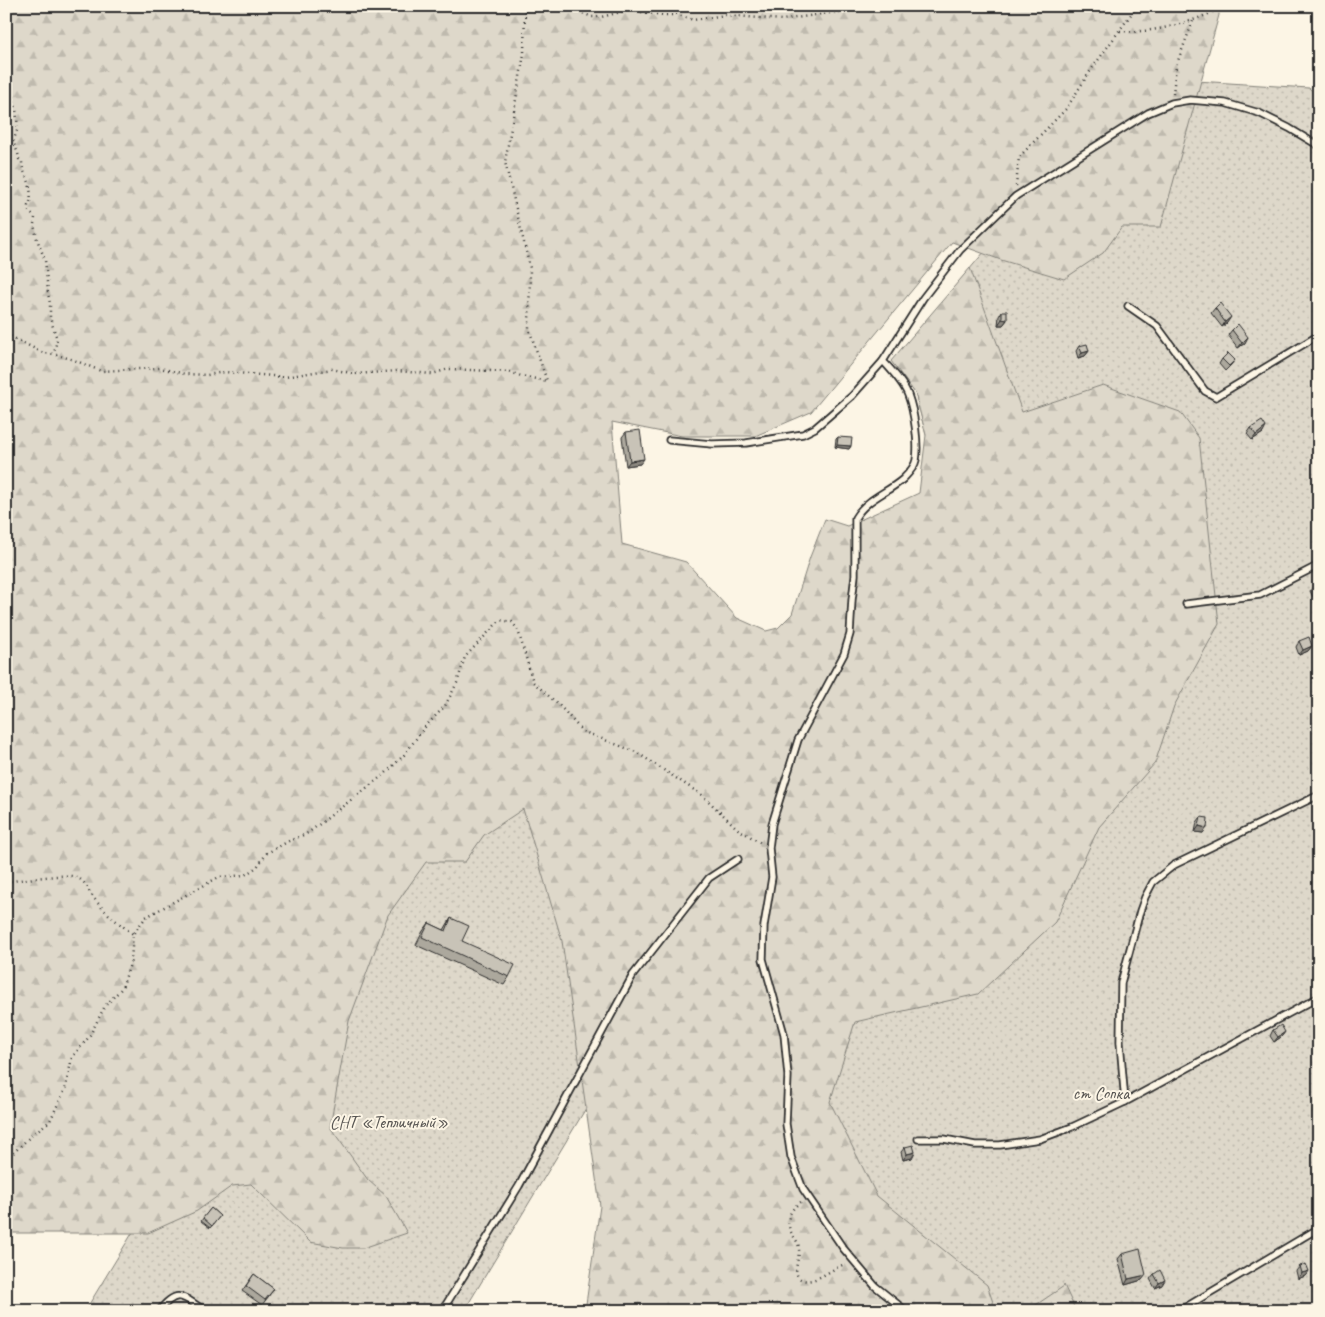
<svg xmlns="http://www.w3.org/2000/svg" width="1325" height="1317" font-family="Caveat,sans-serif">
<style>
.grass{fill:url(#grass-dots);stroke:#84827a}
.forest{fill:url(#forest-firs);stroke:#84827a}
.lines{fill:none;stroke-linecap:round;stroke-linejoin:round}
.service-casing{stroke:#2b2b2b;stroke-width:9}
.path{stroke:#2b2b2b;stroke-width:2.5;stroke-dasharray:1 4;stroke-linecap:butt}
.service{stroke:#fcf5e5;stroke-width:5.5}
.wall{fill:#aca89d;stroke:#2b2b2b}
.shaded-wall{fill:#8c8880;stroke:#2b2b2b}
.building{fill:#c8c3b7;stroke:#2b2b2b}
.labels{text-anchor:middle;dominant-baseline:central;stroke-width:4;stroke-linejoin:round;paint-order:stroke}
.park-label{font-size:18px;fill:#585653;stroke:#fcf5e5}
</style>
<defs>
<pattern id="grass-dots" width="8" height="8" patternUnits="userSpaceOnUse" patternTransform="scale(1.25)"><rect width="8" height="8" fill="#ded8ca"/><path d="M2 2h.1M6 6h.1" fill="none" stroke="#bfbaae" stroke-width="1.8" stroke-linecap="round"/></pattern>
<pattern id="forest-firs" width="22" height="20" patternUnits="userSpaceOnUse" patternTransform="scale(1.25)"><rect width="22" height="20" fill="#ded8ca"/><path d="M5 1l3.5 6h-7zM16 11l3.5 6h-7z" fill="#bfbaae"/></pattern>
</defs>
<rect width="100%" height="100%" fill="#fcf5e5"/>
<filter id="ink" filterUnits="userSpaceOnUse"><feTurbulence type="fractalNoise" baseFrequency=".02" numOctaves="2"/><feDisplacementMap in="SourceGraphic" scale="10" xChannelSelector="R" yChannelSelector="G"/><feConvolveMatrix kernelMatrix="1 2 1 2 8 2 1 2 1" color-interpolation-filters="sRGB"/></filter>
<g filter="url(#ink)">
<g class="grass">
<path d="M1132 77 1309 88 1319 97V1311H919L803 1072 1135 769 926 435 915 393 892 361Z"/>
<path d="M487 648 757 824 464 1311H85Z"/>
</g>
<g class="forest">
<path d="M6 6H1219V15L1161 227H1122L1103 253 1064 279 1001 260 952 242 811 412 755 436H682L612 422 622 544 686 562 737 618 766 631 778 628 792 614 810 557 825 519 847 526 919 493 926 435 915 393 891 361 970 268 1022 412 1103 385 1180 412 1199 438 1219 624 1174 706 1155 763 1099 827 1055 922 978 994 855 1022 830 1102 877 1196 987 1285 996 1311H585L600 1206 562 941 523 809 484 835 465 862H426L388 915 349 1021 330 1127 368 1180 386 1196 407 1233 363 1248H343L310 1242 251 1184 232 1186 197 1211 148 1233H6Z"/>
<path d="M1064 1285 1076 1311H1027L1064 1286Z"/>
</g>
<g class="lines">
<g class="service-casing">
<g id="service">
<path d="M1128 306 1157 326 1205 391 1216 397 1319 335"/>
<path d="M883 361C892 371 903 382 908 395 914 411 919 444 916 460 915 466 907 475 903 479 887 493 866 499 855 518V575L852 600 850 634 844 654 798 740 772 824 769 848 772 877 764 926 763 959 784 1034 788 1076 786 1124 791 1157 803 1189 843 1248 875 1286 906 1311"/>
<path d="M669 440 712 444 746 443 803 434 815 428 852 396 883 361 923 298 960 250 1016 196 1148 113 1172 103 1190 100 1225 103 1259 113 1289 128 1319 146"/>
<path d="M1186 604 1260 595 1319 565"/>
<path d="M1125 1102 1120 1042 1121 983 1140 911 1145 897 1153 882 1174 865 1319 795"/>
<path d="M918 1139H944L975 1145H1000L1040 1139 1072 1127 1125 1102 1319 997"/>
<path d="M159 1311C178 1287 183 1297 205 1311"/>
<path d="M442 1311 519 1186 633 975 709 878 738 859"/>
<path d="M1179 1311 1319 1228"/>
</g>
</g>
<g class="path">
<path d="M554 6 578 11 592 17H601L628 10 662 15H679L693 20 725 15 782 20 829 13 903 6"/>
<path d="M1120 31C1153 34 1196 22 1225 6"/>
<path d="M6 84 11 88 16 109 18 128 13 142 18 153 19 159 22 161C22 169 25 173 28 180 31 188 32 202 28 206L29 211 35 218 34 224 37 239 45 260 48 293 50 304V318L57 339 54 354"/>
<path d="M1173 94 1176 66 1193 21"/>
<path d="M1016 186 1019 157 1066 109 1091 70 1137 6"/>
<path d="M6 334 43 353 54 354 74 360 101 371 160 368 185 374 207 375 225 372 285 377 332 369 355 374 397 371 432 374 449 369 510 372 521 376 547 381 529 329 530 268 505 162 524 54 525 6"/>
<path d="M6 882C19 880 66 873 76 877 83 880 86 885 89 891 102 911 115 920 133 934"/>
<path d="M6 1160 34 1133 50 1121 66 1087 72 1057 89 1037 105 1006 122 988 131 961 133 934 146 917 219 877 245 875 257 867 267 853 289 841 308 833 386 773 404 755 424 728 445 706 457 683 465 657 500 620 512 622 518 630 533 682 560 706 582 731 636 752 702 795 738 829 761 843"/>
<path d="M801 1202C790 1209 785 1220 791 1232 794 1238 799 1242 799 1249 800 1258 790 1276 803 1280 816 1284 833 1267 846 1264"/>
</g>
<use href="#service" class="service"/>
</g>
<g class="wall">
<path d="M1215 308 1227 323 1222 327 1211 313Z"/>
<path d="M1002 311 1007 320 1003 325H998L999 316Z"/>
<path d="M1232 330 1245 343 1238 348 1228 335Z"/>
<path d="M1079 346 1089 351 1085 356 1078 358 1076 351Z"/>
<path d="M1222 359 1235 360 1231 365 1225 371 1219 364Z"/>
<path d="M1251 428 1263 433 1252 440 1247 434Z"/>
<path d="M626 432 640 464 626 466 622 437Z"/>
<path d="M838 437 851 446 849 449 835 447 836 439Z"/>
<path d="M1319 583V594L1313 597 1310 591 1314 585Z"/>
<path d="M1299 641 1312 646 1308 651 1299 655 1296 647Z"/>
<path d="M1201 817 1203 833 1195 832 1197 822Z"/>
<path d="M451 918 462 941 509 977 504 985 416 945 423 931 429 923 444 930Z"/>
<path d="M1273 1030 1285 1032 1281 1037 1274 1042 1270 1036Z"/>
<path d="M905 1147 912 1158 903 1160 901 1152Z"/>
<path d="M211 1208 220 1216 210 1228 201 1221Z"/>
<path d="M1122 1254 1142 1280 1125 1285 1118 1259Z"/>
<path d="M1300 1266 1309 1271 1305 1276 1298 1279 1296 1271Z"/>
<path d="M254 1274 274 1289 262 1305 242 1291Z"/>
<path d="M1154 1274 1162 1285 1155 1288 1150 1279Z"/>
</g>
<g class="shaded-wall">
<path d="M1231 317 1227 323 1222 327 1225 322Z"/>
<path d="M1002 319 1007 320 1003 325H998Z"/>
<path d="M1248 337 1245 343 1238 348 1242 343Z"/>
<path d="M1089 351 1085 356 1078 358 1082 353Z"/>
<path d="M1266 427 1263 433 1252 440 1256 435Z"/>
<path d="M837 445 851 446 849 449 835 447Z"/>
<path d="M644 459 640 464 626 466 630 461Z"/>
<path d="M1319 590V594L1313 597 1316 591Z"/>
<path d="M1312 646 1308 651 1299 655 1303 650Z"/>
<path d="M1199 826 1207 828 1203 833 1195 832Z"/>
<path d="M1285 1032 1281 1037 1274 1042 1278 1037Z"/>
<path d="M915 1152 912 1158 903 1160 907 1154Z"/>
<path d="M1309 1271 1305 1276 1298 1279 1302 1273Z"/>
<path d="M1146 1275 1142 1280 1125 1285 1128 1279Z"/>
<path d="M1165 1280 1162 1285 1155 1288 1159 1283Z"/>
</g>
<g class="building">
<path d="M1220 303 1231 317 1225 322 1215 308Z"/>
<path d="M1002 311H1007V320L1002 319Z"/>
<path d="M1238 324 1248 337 1242 343 1232 330Z"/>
<path d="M1087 344 1089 351 1082 353 1079 346Z"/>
<path d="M1228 353 1235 360 1229 366 1222 359Z"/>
<path d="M1262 421 1266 427 1256 435 1251 428Z"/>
<path d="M640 430 644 459 630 461 626 432Z"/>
<path d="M838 437 852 438 851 446 837 445Z"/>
<path d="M1319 583V590L1316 591 1314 585Z"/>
<path d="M1309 637 1312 646 1303 650 1299 641Z"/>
<path d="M1201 817 1208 818 1207 828 1199 826Z"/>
<path d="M451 918 469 926 462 941 515 965 509 977 422 937 429 923 446 931Z"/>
<path d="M1281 1025 1285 1032 1278 1037 1273 1030Z"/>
<path d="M913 1145 915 1152 907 1154 905 1147Z"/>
<path d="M211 1208 220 1216 212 1226 203 1218Z"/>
<path d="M1140 1249 1146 1275 1128 1279 1122 1254Z"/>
<path d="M1306 1264 1309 1271 1302 1273 1300 1266Z"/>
<path d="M1160 1270 1165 1280 1159 1283 1154 1274Z"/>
<path d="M254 1274 274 1289 265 1300 246 1286Z"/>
</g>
</g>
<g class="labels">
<g class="park-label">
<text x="1101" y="1093">ст Сопка</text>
<text x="389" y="1122">СНТ «Тепличный»</text>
</g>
</g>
<rect width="1325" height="1317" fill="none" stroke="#fcf5e5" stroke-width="25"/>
<rect x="12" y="12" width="1300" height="1292" fill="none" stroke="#2b2b2b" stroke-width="2" filter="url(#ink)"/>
</svg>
